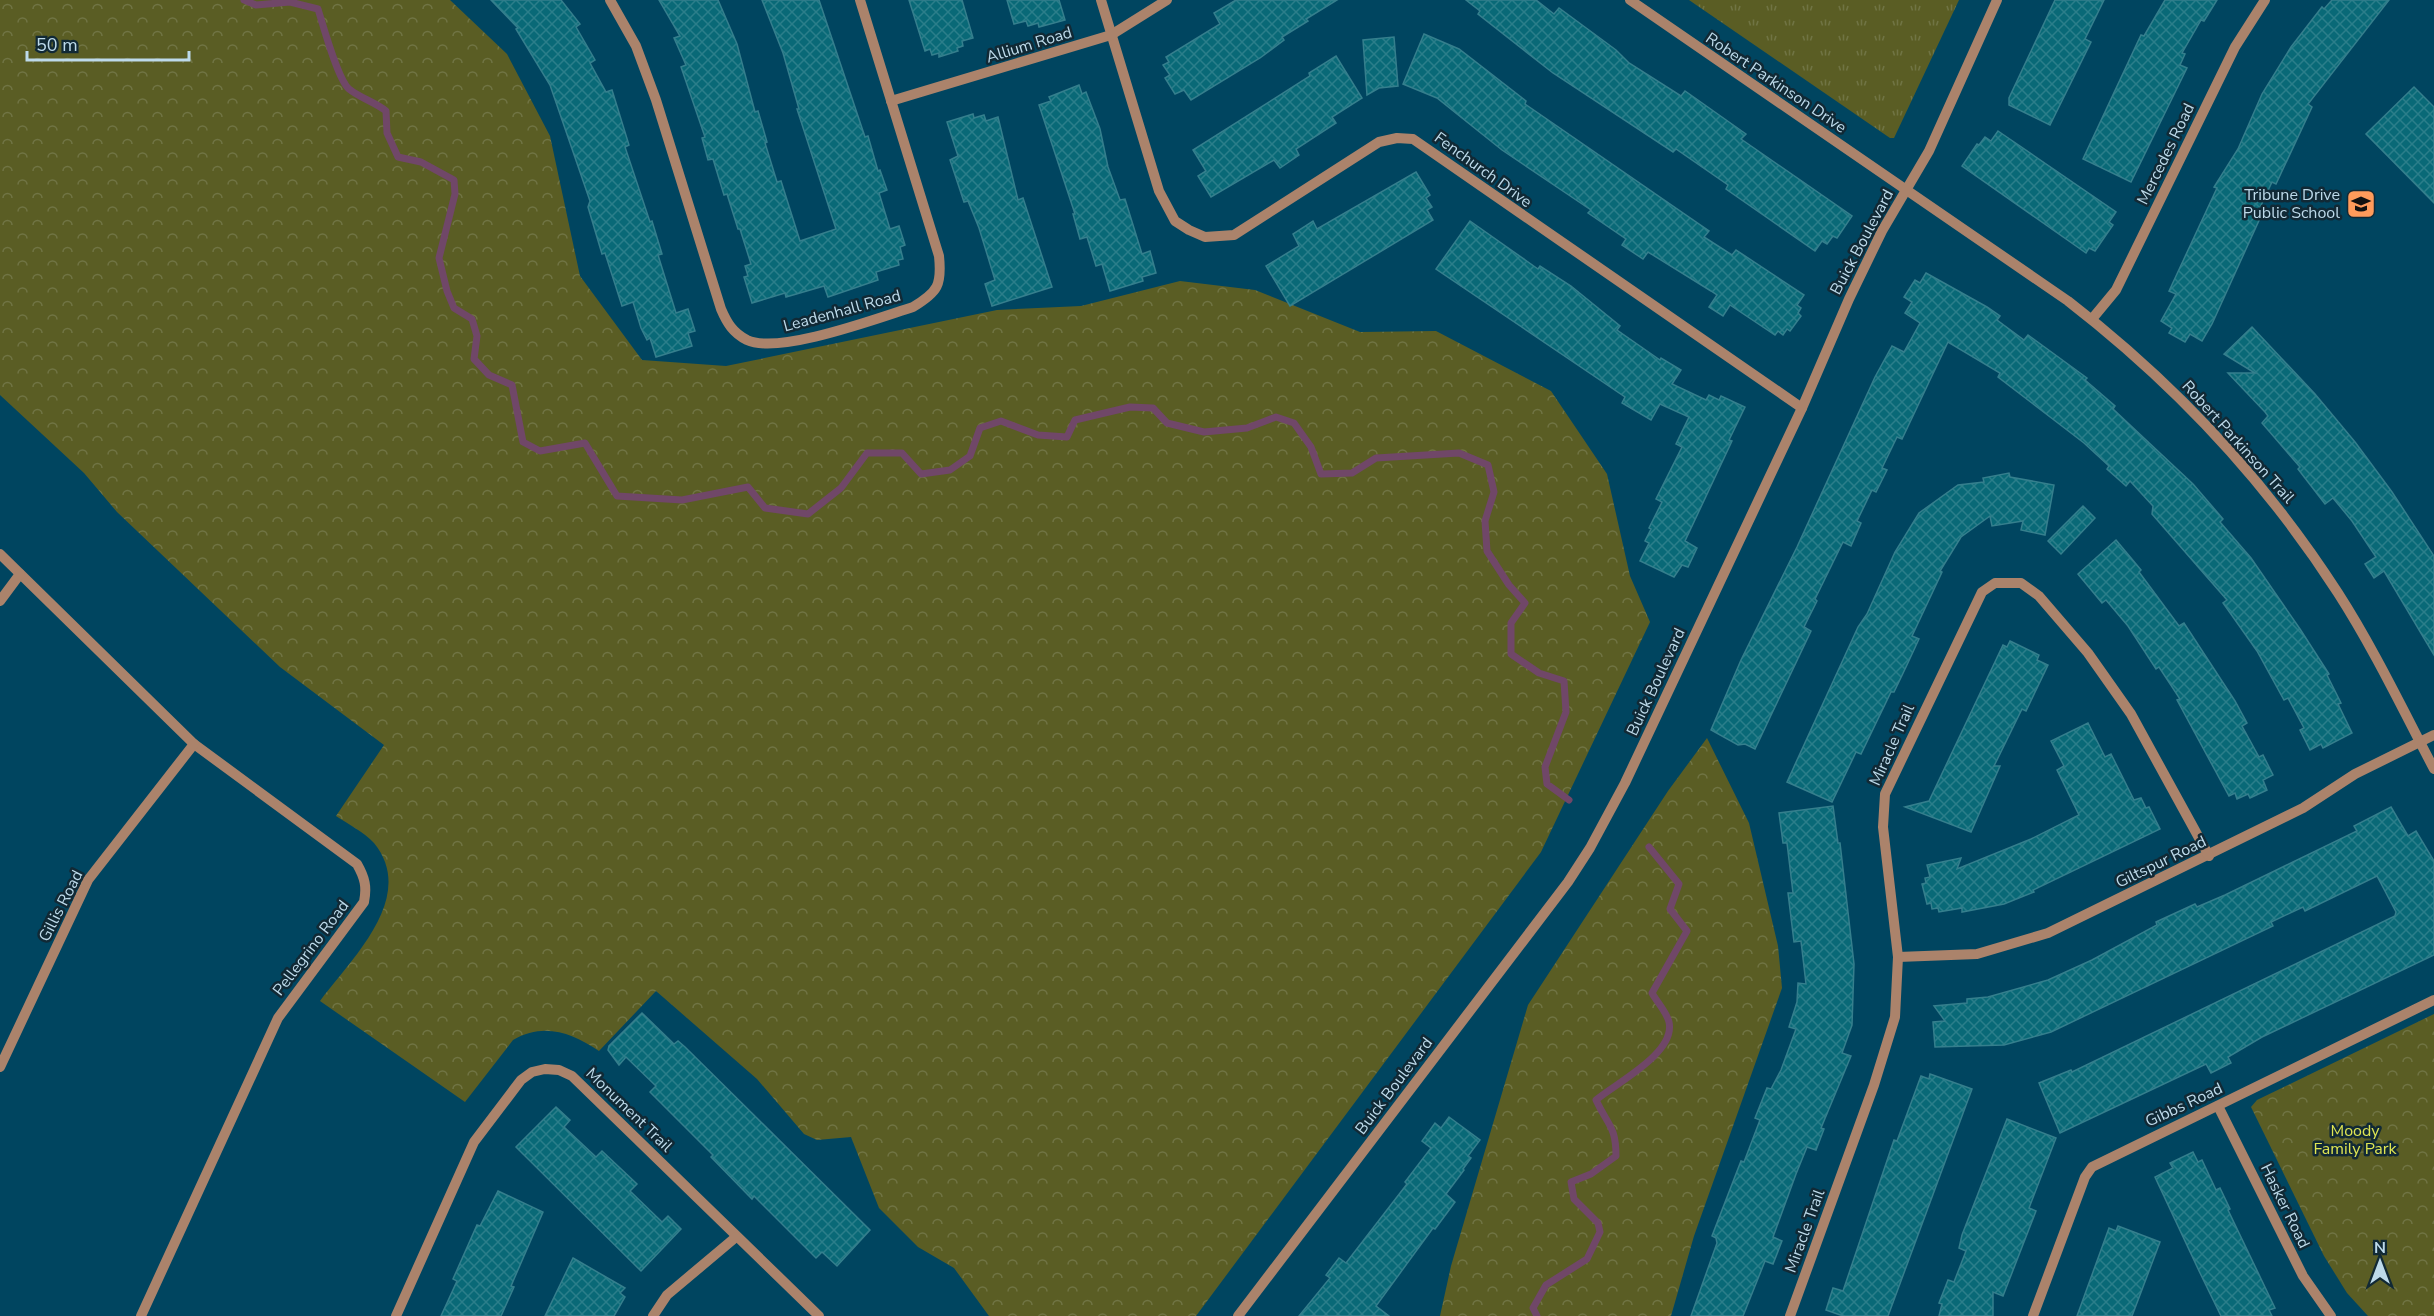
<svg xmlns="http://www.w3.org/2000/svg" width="2434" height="1316" font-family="'Nunito Sans',sans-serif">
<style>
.grass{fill:url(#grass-tufts)}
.park{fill:url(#park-crowns)}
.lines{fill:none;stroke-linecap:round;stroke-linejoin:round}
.stream{stroke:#704768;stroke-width:7}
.building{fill:url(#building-cross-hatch);stroke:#357f8d;stroke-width:1.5}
.minor{stroke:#ab836b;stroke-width:10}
.labels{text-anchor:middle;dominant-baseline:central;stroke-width:5;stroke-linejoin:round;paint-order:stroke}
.street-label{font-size:16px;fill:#bddaea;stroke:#112935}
.poi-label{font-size:16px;fill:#bddaea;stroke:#112935;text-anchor:end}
.park-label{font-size:16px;fill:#dfe553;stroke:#112935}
</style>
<defs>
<pattern id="grass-tufts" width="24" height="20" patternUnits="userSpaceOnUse" patternTransform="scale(1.5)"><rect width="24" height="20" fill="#5a5d24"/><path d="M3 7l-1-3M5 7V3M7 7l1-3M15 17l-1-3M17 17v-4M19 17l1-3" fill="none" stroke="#707444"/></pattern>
<pattern id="park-crowns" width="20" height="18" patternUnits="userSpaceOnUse" patternTransform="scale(1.5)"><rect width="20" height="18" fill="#5a5d24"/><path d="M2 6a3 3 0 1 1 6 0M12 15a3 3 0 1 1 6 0" fill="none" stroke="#707444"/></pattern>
<pattern id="building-cross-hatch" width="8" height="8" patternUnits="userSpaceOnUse" patternTransform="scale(1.5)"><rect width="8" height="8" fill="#096977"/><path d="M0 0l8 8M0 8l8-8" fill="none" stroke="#2b7e8a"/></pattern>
</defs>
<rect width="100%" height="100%" fill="#004560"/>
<path class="grass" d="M1689 0H1959L1894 138H1890Z"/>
<g class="park">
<path d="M0 0H450L507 54 550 136 580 276 642 360 726 366 997 310 1081 306 1180 281 1255 290 1360 332 1436 331 1551 391 1607 474 1630 576 1650 622 1541 852 1196 1316H989L954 1268 918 1247 879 1208 851 1137 817 1140 804 1134 757 1079 656 991 599 1051C572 1033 544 1022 513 1040L465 1102 320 1001C351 959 418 897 374 843 364 832 348 824 336 816L384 745 280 667 117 512 84 473 0 395Z"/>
<path d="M1707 738 1749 823 1778 946 1782 988 1694 1236 1671 1316H1440L1451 1266 1528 1005 1668 791Z"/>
<path d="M2434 1014V1316H2368L2347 1293 2324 1256 2251 1107 2257 1100Z"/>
</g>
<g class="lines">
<g class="stream">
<path d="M244 0 256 5 290 2 318 9C323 25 338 80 349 89 360 98 375 102 386 111L387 133 398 157 421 162 454 180 455 194 439 258 447 291 454 308 472 319 477 336 474 359 489 375 512 385 523 442 540 451 585 443 617 496 682 500 748 487 765 508 808 514 841 488 867 453H902L921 474 950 470 970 456 980 428 1001 421 1038 435 1067 437 1075 420 1130 407 1153 408 1167 423 1204 432 1247 428 1276 417 1294 423 1311 447 1321 474 1352 473 1376 458 1459 453 1488 465 1494 492 1485 521 1487 551 1509 585 1525 603 1511 623V654L1539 673 1564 681 1566 712 1545 767 1547 784 1569 800"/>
<path d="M1537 1316 1533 1308 1546 1285 1587 1259 1600 1232 1598 1223 1574 1199 1571 1182 1591 1174 1616 1156C1616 1126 1608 1126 1596 1100 1616 1083 1676 1053 1669 1022 1667 1013 1657 1002 1652 993L1687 931 1670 909 1679 884 1649 847"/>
</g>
</g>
<g class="building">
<path d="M491 0H561L580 24 576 27 595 60 590 63 606 92 612 90 629 145 625 147 650 222 652 221 662 254 658 255 676 313 688 309 695 331 688 333 692 346 656 357 650 338 647 340 641 328 633 302 622 306 605 253 602 254 588 207 590 201 550 85 516 29 518 28Z"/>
<path d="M659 0H718L737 44 755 112 758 111 767 142 765 143 777 182 781 181 800 241 836 229 797 109H799L783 53 762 0H819L865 137 868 136 878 171 880 170 887 190 879 193 890 229 899 226 905 245 900 247 903 259 898 260 899 265 876 272 878 280 828 297 824 286 786 297 785 293 752 303 744 277 748 276 745 266 751 264 740 229H738L727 194 724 195 713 159 708 160 702 138 705 137 681 67 686 65 674 38 680 36Z"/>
<path d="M909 0H962L973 38 962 41 963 46 957 48 958 51 939 57V53L932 55 930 49 925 51Z"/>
<path d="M1007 0H1059L1065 20 1039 27 1038 23 1028 26 1026 21 1014 24Z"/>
<path d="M1236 0H1337L1306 19 1308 21 1282 37 1284 40 1260 58 1191 100 1184 90 1175 94 1165 78 1170 75 1163 65 1169 62 1166 57 1220 24 1214 13Z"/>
<path d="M1466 0H1536L1554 14 1559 8 1616 50 1629 63 1681 96 1685 91 1746 134 1741 139 1852 216 1837 238 1833 236 1827 244 1822 241 1815 251 1726 189 1728 185 1676 149 1673 152 1553 73 1478 14 1480 11Z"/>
<path d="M2055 0H2104L2085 39 2091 42 2050 125 2009 105V98Z"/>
<path d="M2165 0H2217L2204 21 2201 20 2182 53 2185 54 2180 65 2187 68 2131 182 2083 159 2141 35 2144 36Z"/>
<path d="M2332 0H2389L2308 104 2312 107 2276 184 2272 182 2257 214 2261 216 2212 324 2202 341 2190 334 2185 342 2169 333 2172 328 2161 321 2176 294 2169 291 2217 188 2214 187 2238 149 2262 94 2291 47 2322 7 2324 9Z"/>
<path d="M1424 34 1459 49 1526 101 1525 104 1709 231 1704 237 1732 255 1736 250 1804 295 1797 305 1801 308 1798 313 1801 316 1790 331 1787 329 1783 335 1778 331 1775 335 1730 305 1723 316 1709 307 1717 295 1711 291 1648 252 1643 259 1622 245 1626 239 1588 213 1591 210 1502 150 1437 98 1403 84Z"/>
<path d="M1394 37 1398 86 1379 88 1367 95 1363 40Z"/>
<path d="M1336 56 1362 98 1332 117 1336 123 1296 149 1299 155 1280 168 1274 160 1211 197 1198 176 1206 171 1193 150 1310 76 1309 73Z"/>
<path d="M1079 85 1082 94 1086 92 1100 129 1108 167 1120 200 1125 199 1142 254 1150 251 1156 273 1142 277 1143 281 1110 291 1102 264 1096 266 1087 237 1080 239 1073 214H1075L1039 105 1051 101 1049 97Z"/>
<path d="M2414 87 2434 107V203L2366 134Z"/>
<path d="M973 114 974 118 984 115 986 121 998 117 1018 200 1023 198 1052 287 992 306 985 284 995 280 979 228 968 201 964 202 950 160 958 156 947 122Z"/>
<path d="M1998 131 2116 212 2109 222 2113 225 2095 251 2089 248 2086 253 1962 166 1977 144 1979 145 1985 137 1991 141Z"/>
<path d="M1416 172 1430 195 1426 198 1432 207 1427 210 1433 220 1290 306 1266 266 1299 246 1293 234 1313 221 1317 229Z"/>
<path d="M1470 221 1538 269 1540 266 1571 286 1620 326 1617 330 1660 360 1661 358 1681 370 1672 384 1706 400 1709 395 1719 400 1721 396 1745 407 1729 440 1732 441 1685 541 1697 548 1688 567 1682 565 1674 577 1640 561 1649 543 1645 541 1651 529 1649 528 1662 502 1656 499 1682 447 1676 444 1689 417 1660 404 1651 420 1622 403 1625 397 1436 269Z"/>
<path d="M1926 273 1987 307 2000 316 1997 320 2024 340 2028 335 2087 378 2085 380 2115 406 2113 409 2193 484 2223 519 2220 522 2251 558 2300 629 2329 674 2327 675 2341 703 2338 704 2352 733 2323 748 2321 744 2310 750 2300 730 2304 728 2288 698 2284 700 2257 651 2223 603 2227 600 2152 514 2153 506 2130 481 2126 486 2107 469 2109 466 2084 443 1998 377 2000 373 1948 342 1902 439 1897 437 1882 468 1887 470 1876 492 1872 490 1857 521 1861 523 1851 546 1843 542 1815 599 1817 601 1804 627 1811 631 1755 749 1745 744 1738 745 1711 730 1741 660 1797 547 1875 377 1892 346 1904 352 1920 323 1905 313 1912 302 1904 297 1915 280 1920 283Z"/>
<path d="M2252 327 2315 394 2355 442 2392 492 2434 556V655L2384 571 2374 578 2365 564 2376 557 2352 521 2333 498 2325 504 2298 469 2300 467 2262 423 2268 416 2265 412 2228 373H2255L2224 354Z"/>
<path d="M2009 473 2010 477 2054 485 2045 535 2021 530 2023 521 1992 526 1990 516 1961 537 1940 571 1942 572 1912 636 1919 639 1906 667 1894 692H1891L1861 754 1856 752 1832 802 1787 782 1858 627 1867 614 1895 552 1919 513 1958 485 1984 482 1983 478Z"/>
<path d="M2083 506 2095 518 2061 554 2048 541Z"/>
<path d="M2116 540 2141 570 2139 572 2179 626 2184 623 2235 701 2247 723 2242 726 2259 757 2263 755 2273 775 2263 780 2267 790 2250 798 2248 794 2237 799 2235 793 2229 796 2177 700 2180 699 2159 667 2156 669 2128 626 2106 600 2102 603 2078 574Z"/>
<path d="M2010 641 2039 655 2037 660 2048 665 2026 711 2022 709 1994 766H2000L1971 832 1905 807 1929 801 2003 645 2007 647Z"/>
<path d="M2088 723 2105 757 2111 754 2134 800 2141 798 2146 808 2149 807 2160 829 2033 890 2034 892 2004 904 1962 912V908L1939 912 1938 908 1932 909 1931 903 1927 904 1922 884 1926 883 1925 878 1930 877 1927 865 1961 858 1957 869 2031 839 2079 815 2057 770 2064 766 2051 741Z"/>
<path d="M1833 806 1838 843H1840L1854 964 1852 1025 1842 1053 1851 1056 1821 1128 1824 1129 1816 1150 1807 1147 1796 1174 1773 1237 1782 1241 1773 1264 1765 1261 1743 1316H1691L1717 1243 1716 1238 1712 1236 1741 1161 1744 1162 1760 1120 1755 1118 1767 1088 1771 1089 1781 1070 1796 1029 1789 1027 1797 1002 1798 983 1806 984 1801 941 1794 942 1788 893H1793L1787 843H1783L1779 813Z"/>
<path d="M2391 807 2408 836 2416 831 2434 861V955L2262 1037 2228 1057 2231 1063 2211 1073 2206 1064 2060 1133 2039 1083 2071 1070 2072 1072 2395 916 2396 912 2377 876 2305 911 2303 907 2271 922 2273 926 2051 1032 2004 1045 1935 1047 1933 1022 1945 1021 1934 1006 1967 1003V999L1988 997 2048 980 2092 960 2157 925 2156 922 2195 904 2197 907 2225 895 2357 831 2354 826Z"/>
<path d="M642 1013 674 1044 678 1041 685 1047 870 1230 837 1266 822 1252 816 1258 754 1196 752 1199 711 1157 713 1155 650 1092 656 1086 626 1057 619 1065 608 1050 609 1046Z"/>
<path d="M1930 1074 1972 1089 1888 1316H1843L1826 1310 1833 1288 1843 1291 1894 1140 1897 1141 1921 1076 1929 1079Z"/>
<path d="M556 1107 570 1120 564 1127 596 1157 602 1151 637 1184 630 1191 662 1222 668 1216 681 1229 641 1271 516 1147Z"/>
<path d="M1449 1117 1480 1140 1468 1156 1471 1158 1463 1169 1464 1170 1446 1194 1455 1202 1435 1229 1433 1228 1376 1306 1389 1316H1299L1330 1278 1326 1275 1339 1258 1346 1263 1407 1184 1405 1182 1431 1148 1422 1141 1435 1123 1441 1128Z"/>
<path d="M2007 1119 2056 1138 2029 1208 2036 1211 2003 1296 1993 1292V1316H1939L1942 1304 1939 1303 1948 1280 1954 1282 1966 1251 1959 1248 1962 1235Z"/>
<path d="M2193 1152 2198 1162 2202 1160 2216 1190 2220 1188 2230 1209 2228 1210 2275 1308 2269 1310 2272 1316H2221L2200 1273 2155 1177 2173 1168 2170 1163Z"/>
<path d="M498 1191 543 1212 511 1286 514 1287 501 1316H441L457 1281 453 1279 477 1225 480 1226Z"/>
<path d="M2118 1226 2160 1242 2132 1316H2077L2109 1228 2116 1231Z"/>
<path d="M573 1258 625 1288 620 1293 625 1297 614 1316H545Z"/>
</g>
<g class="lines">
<g class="minor">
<path d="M610 0 636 46 656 100 721 309C727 323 733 333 747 340 779 355 878 318 913 307 938 292 942 285 939 256L860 0"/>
<path d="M1101 0 1159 191 1175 221 1189 230 1205 237 1234 235 1379 142 1397 138 1413 139 1802 408"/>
<path d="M1630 0 2068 301C2174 383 2266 481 2338 593 2374 649 2403 710 2434 769"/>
<path d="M891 101 1111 35 1167 0"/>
<path d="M2092 319 2116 290 2235 47 2265 0"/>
<path d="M0 554 194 744 357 864C365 878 367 887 364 902L278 1018 141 1316"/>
<path d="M0 601 20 574"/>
<path d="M1898 957 1977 954 2048 933 2303 808 2355 774 2434 735"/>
<path d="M0 1067 88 880 194 744"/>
<path d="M2218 1106 2303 1276 2331 1316"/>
<path d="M396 1316 474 1142 521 1080 532 1072 545 1069 559 1070 572 1076 819 1316"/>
<path d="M653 1316 667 1295 736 1237"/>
<path d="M1238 1316 1568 882 1590 848 1625 783 1802 408 1849 299 1882 231 1929 151 1997 0"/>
<path d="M1790 1316 1874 1085 1895 1017 1898 957 1883 827 1885 794 1982 592 1995 583H2021L2039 596 2088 653 2131 714 2209 856"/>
<path d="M2033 1316 2085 1177 2092 1167 2434 1000"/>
</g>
</g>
<defs>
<g id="school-square" transform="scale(1.5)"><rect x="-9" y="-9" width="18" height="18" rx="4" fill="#ff9b5b" stroke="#112935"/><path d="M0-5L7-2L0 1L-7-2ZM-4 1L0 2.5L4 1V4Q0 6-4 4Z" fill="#111"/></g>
</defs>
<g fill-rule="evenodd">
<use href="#school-square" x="2361" y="204"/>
</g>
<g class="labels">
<g class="street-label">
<text transform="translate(1029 45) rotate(-17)">Allium Road</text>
<text transform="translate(1776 83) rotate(34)">Robert Parkinson Drive</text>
<text transform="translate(2166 154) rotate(-64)">Mercedes Road</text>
<text transform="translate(1483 170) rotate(36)">Fenchurch Drive</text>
<text transform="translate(1862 242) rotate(-62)">Buick Boulevard</text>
<text transform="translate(842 311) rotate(-15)">Leadenhall Road</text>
<text transform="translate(2238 442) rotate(48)">Robert Parkinson Trail</text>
<text transform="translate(1656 682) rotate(-65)">Buick Boulevard</text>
<text transform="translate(1892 745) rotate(-66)">Miracle Trail</text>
<text transform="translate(2161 862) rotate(-26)">Giltspur Road</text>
<text transform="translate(61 906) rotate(-63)">Gillis Road</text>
<text transform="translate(311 948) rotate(-53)">Pellegrino Road</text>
<text transform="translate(1394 1086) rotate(-53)">Buick Boulevard</text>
<text transform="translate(2184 1105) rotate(-25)">Gibbs Road</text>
<text transform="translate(629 1110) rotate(44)">Monument Trail</text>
<text transform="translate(2285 1206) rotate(64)">Hasker Road</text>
<text transform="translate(1805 1231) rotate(-70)">Miracle Trail</text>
</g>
<g class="poi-label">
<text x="2340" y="195">Tribune Drive<tspan x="2340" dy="18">Public School</tspan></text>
</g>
<g class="park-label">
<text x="2355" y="1131">Moody<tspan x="2355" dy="18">Family Park</tspan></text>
</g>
</g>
<g transform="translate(2380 1262)" stroke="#112935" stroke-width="4.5" paint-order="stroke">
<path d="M0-4.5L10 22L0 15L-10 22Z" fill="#bddaea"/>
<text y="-9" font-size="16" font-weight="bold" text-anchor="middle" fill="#bddaea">N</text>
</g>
<path d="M27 51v9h162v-9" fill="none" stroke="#bddaea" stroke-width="3"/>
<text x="36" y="51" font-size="18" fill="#bddaea" stroke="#112935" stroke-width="4.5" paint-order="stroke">50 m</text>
</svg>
